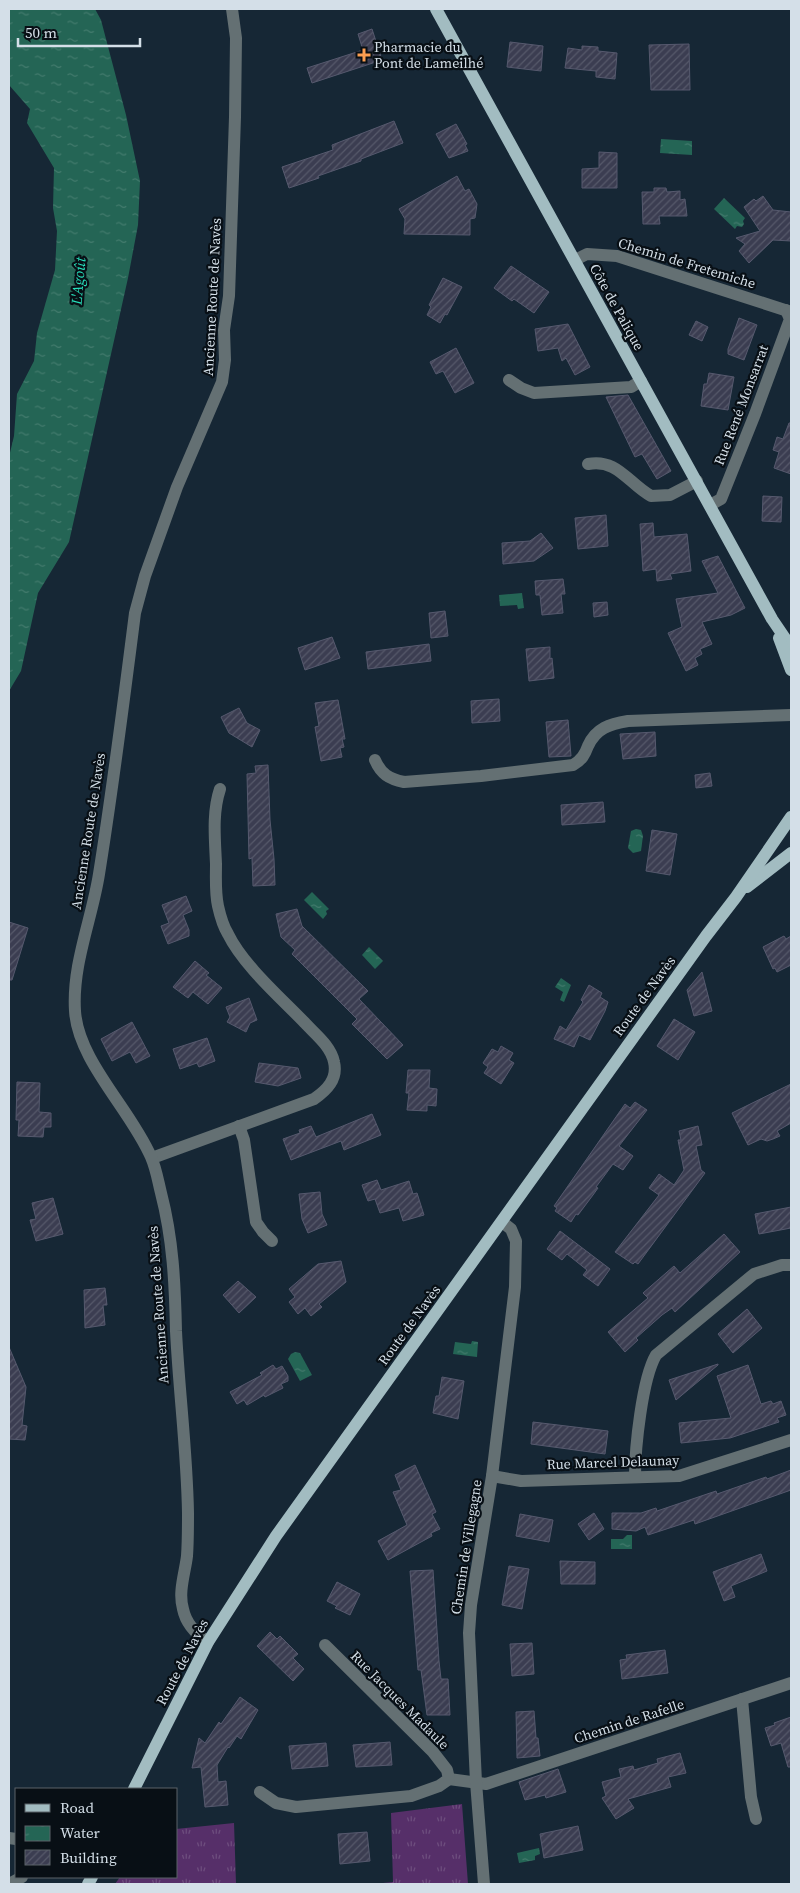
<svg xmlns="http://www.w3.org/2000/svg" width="800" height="1893" font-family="'Source Serif 4',serif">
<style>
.grass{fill:url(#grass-tufts)}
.water{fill:url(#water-ripples)}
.building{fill:url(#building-hatch);stroke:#56596e}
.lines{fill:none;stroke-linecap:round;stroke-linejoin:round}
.minor{stroke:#647073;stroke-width:12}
.major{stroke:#a2bcc1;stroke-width:12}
.poi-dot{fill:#fb9e51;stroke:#080f15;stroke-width:2}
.labels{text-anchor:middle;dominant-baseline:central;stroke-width:4.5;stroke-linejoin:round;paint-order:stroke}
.poi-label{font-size:14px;fill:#d4dfe8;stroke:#080f15;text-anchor:start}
.street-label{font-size:14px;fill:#d4dfe8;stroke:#080f15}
.water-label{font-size:15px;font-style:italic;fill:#27dfba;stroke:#080f15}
</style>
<defs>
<pattern id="grass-tufts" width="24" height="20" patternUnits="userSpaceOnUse" patternTransform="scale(1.25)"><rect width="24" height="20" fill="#562f69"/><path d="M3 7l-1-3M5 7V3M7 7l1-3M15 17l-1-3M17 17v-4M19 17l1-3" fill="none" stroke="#6d4d7e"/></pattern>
<pattern id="water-ripples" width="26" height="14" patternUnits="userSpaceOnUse" patternTransform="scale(1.25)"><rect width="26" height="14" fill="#246555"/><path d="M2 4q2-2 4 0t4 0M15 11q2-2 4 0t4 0" fill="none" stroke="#437b6d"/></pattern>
<pattern id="building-hatch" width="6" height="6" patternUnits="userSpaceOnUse" patternTransform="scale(1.25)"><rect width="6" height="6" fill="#3b3d51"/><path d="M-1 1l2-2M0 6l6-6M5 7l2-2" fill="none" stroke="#56596a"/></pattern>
</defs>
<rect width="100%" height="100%" fill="#162735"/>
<g class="grass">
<path d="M462 1804 468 1884H373L393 1882 391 1813Z"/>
<path d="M234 1823 236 1884H115L120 1877H176V1829Z"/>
</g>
<g class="water">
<path d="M9 9H95L101 20 126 115 140 181 138 225 128 278 69 542 38 593 21 671 9 691V457L14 436 17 394 34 361 37 333 55 270 57 231 53 208 54 168 27 123 30 109 9 85Z"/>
<path d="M661 139 692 141V155L660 153Z"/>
<path d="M724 198 745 218 743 221 744 224 742 227 737 226 735 229 714 209Z"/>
<path d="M522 593 524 608 518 609 517 605 500 606 499 595Z"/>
<path d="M636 829 641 830 643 836 641 851 633 853 628 848 631 831Z"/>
<path d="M312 892 329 909 326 911 327 914 323 919 304 900Z"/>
<path d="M369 947 383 961 375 969 362 955Z"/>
<path d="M561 978 571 985 564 1002 560 1000 563 992 555 987Z"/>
<path d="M472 1341 478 1342 477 1357 453 1354 455 1342 471 1344Z"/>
<path d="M295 1352 300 1353 312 1375 300 1381 288 1359 291 1354Z"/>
<path d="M627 1535H632V1549H611V1539H623Z"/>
<path d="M539 1848 540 1854 535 1856V1860L519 1863 517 1853Z"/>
</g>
<g class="building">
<path d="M372 29 382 60 312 83 307 68 363 50 358 34Z"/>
<path d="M510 42 543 46 541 71 507 67Z"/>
<path d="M689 44 690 90H651L649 45Z"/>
<path d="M582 46 598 47V51L617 53 615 79 596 77V71L565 68 568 48 582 50Z"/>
<path d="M394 121 403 143 361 159V161L318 176 319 178 289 188 282 167 333 150 332 145Z"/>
<path d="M456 124 467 144 465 145 468 151 449 158 436 134Z"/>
<path d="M599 152 617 153V188H582V169L599 168Z"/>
<path d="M457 176 465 191 469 189 477 204 475 218 470 219V235L404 234 405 219 399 209Z"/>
<path d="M654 188H666L667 192 680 191V200L685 199 687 216H659L660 224H643L642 192H654Z"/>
<path d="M763 196 773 210 791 212V241L773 240 749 263 739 251 745 244 736 238 760 231 744 207 754 199 756 201Z"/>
<path d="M511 266 549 292 534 313 514 299 512 301 494 288Z"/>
<path d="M443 278 462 287 447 315 445 314 440 323 427 315 431 307 429 305Z"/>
<path d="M739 318 757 325 744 360 728 354V349Z"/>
<path d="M696 321 708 327 702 341 689 335Z"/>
<path d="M568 324 590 367 575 375 566 358 562 361 558 348 538 351 535 329Z"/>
<path d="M456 348 474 383 455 393 443 371 436 374 430 362Z"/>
<path d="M709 373 734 377 728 410 701 406 704 384H707Z"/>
<path d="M628 395 671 471 657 479 642 454 635 457 606 397Z"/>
<path d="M789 423H791V474L774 468 779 452 773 450 777 437 783 439Z"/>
<path d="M763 496 782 497 781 522 762 521Z"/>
<path d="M606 515 608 546 578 549 575 518Z"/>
<path d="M653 523 654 537 687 534 691 571 670 574 672 579 657 581 656 569 643 571 640 524Z"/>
<path d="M541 533 553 548 534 561 503 564 502 543 530 541Z"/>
<path d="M718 556 745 608 731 615 702 622 712 644 700 649 702 654 695 658 698 665 686 671 668 633 682 627 676 599 718 593 702 561Z"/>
<path d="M563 579 565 594H561L563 613 542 615 540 595H536L535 581Z"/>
<path d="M607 602 608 615 594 617 593 603Z"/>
<path d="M445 611 448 636 431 638 429 613Z"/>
<path d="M332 637 340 658 305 670 298 648Z"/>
<path d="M429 644 431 661 368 669 366 652Z"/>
<path d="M550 647V659L552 658 554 678 529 681 526 649Z"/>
<path d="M499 699 500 721 472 723 471 701Z"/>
<path d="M338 700 345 739H342L344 747 340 748 342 757 321 761 315 727 319 726 315 703Z"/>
<path d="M239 708 247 723 260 730 252 747 229 733 221 717Z"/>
<path d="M568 720 571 756 549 757 546 722Z"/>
<path d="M655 732 656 756 623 759 620 734Z"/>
<path d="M268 765 270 820 274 859 275 885 253 886 252 858 249 859 247 774 256 773 255 766Z"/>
<path d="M710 773 712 786 696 788 695 775Z"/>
<path d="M603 802 605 822 562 825 561 805Z"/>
<path d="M652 830 677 834 670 875 646 871Z"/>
<path d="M186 896 192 911 183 915 189 930V936L168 944 161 926 169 923 162 905Z"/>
<path d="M297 909 302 926 368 991 359 999 403 1045 387 1059 352 1024 357 1019 292 954 295 950 281 937 276 914Z"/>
<path d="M9 922 28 928 12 980H9Z"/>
<path d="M784 936 786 939 791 936V965L777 972 775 968 773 969 763 947Z"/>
<path d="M195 961 209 973 206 975 222 988 208 1004 193 992 188 998 173 987Z"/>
<path d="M702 972 712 1011 694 1016 687 990Z"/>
<path d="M589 985 602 993 600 997 608 1002 605 1011 590 1040 579 1035 574 1047 554 1039 560 1026 566 1030 583 1002 581 1000Z"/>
<path d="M249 998 257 1020 250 1023 246 1032 227 1022 230 1017 226 1007Z"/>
<path d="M674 1019 695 1032 678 1060 657 1046Z"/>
<path d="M132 1022 150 1056 136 1063 130 1052 112 1061 101 1039Z"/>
<path d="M207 1038 215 1061 199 1067 197 1063 180 1069 173 1049Z"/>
<path d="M501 1046 513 1053 509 1060 514 1063 501 1084 484 1073 488 1067 483 1063 492 1049 498 1052Z"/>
<path d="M259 1063 298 1068 301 1078 278 1086 255 1082Z"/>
<path d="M408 1070H430L429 1088 437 1089 436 1106 427 1105V1111L407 1110 409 1093H406Z"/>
<path d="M17 1082 40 1083 39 1112 51 1113V1127H44L43 1137 18 1136 19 1120H16Z"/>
<path d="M791 1084V1123L777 1131 780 1136 773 1139 767 1141 761 1139 748 1145 732 1113Z"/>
<path d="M635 1102 647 1110 619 1146 633 1156 623 1170 613 1164 596 1187 598 1188 593 1195 578 1215 576 1214 571 1222 555 1211 557 1208 554 1206 625 1104 630 1108Z"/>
<path d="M372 1114 381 1135 344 1150 341 1141 291 1160 283 1139 300 1133 299 1130 311 1126 316 1137Z"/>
<path d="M698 1126 702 1145 696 1146 701 1170 705 1173 638 1264 635 1262 633 1264 615 1252 659 1195 649 1188 659 1174 674 1185 684 1170 678 1140H681L679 1131Z"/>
<path d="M377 1180 381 1190 409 1181 413 1194 417 1193 424 1215 403 1221 399 1208 380 1213 375 1199 368 1201 362 1185Z"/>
<path d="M320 1192 322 1214 327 1225 308 1233 302 1219 299 1194Z"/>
<path d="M53 1198 63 1234 36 1241 30 1220 36 1219 32 1203Z"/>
<path d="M791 1207V1228L759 1234 755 1214Z"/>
<path d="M560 1231 610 1269 598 1286 583 1275 587 1270 567 1254 562 1260 547 1249Z"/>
<path d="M724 1234 740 1252 675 1312 672 1308 662 1315 636 1338 638 1340 625 1352 608 1332 648 1298 643 1293 674 1266 680 1273Z"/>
<path d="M341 1261 346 1282 319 1304 322 1307 311 1316 305 1308 298 1314 289 1302 295 1297 289 1289 318 1264Z"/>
<path d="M238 1281 256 1297 239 1313 223 1295Z"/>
<path d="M105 1288 107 1305H103L105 1325 85 1328 84 1290Z"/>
<path d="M747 1309 762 1328 733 1353 718 1334Z"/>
<path d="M9 1347 26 1387 22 1425 27 1426 25 1440 9 1439Z"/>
<path d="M718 1364V1365L676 1400 669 1380Z"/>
<path d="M273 1365 276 1369 282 1366 288 1376V1381L281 1384 283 1388 265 1397 264 1395 247 1405 244 1400 237 1404 230 1392 262 1375 260 1373Z"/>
<path d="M748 1365 761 1404 771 1401 773 1404 781 1401 786 1415 777 1418 779 1422 730 1438 681 1443 679 1423 731 1418 717 1376Z"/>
<path d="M442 1377 464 1381 458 1419 433 1413 436 1396H439Z"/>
<path d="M533 1422 608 1431 605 1454 531 1444Z"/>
<path d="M415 1465 436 1512 432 1514 440 1529 431 1533 432 1536 388 1560 378 1541 407 1525 393 1492 401 1490 395 1475Z"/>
<path d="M791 1470V1490L695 1524 694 1520 648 1535 645 1527 636 1531 612 1529V1513H641L656 1508 657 1511 716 1491 717 1494 766 1477 767 1479Z"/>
<path d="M594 1513 604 1529 589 1540 578 1524Z"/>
<path d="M520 1514 553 1520 549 1542 516 1536Z"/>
<path d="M761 1554 767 1571 731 1586 735 1597 724 1601 713 1572Z"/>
<path d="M560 1561 595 1562V1584H561Z"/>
<path d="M509 1566 529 1569 522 1609 502 1605Z"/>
<path d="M433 1570 439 1661 441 1679H448L450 1715H427L421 1670H418L410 1571Z"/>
<path d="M337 1582 360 1594 350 1615 335 1608 337 1606 327 1601Z"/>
<path d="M270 1632 277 1639 280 1636 298 1654 293 1658 304 1669 293 1681 257 1646Z"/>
<path d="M532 1643 534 1674 512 1676 510 1644Z"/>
<path d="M665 1650 668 1673 622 1679 620 1660 627 1659 626 1655Z"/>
<path d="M240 1697 258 1710 241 1739 237 1736 229 1748 228 1747 217 1765 218 1782 226 1781 228 1805 205 1807 201 1767 192 1768 199 1738 205 1743 219 1722 221 1724Z"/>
<path d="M534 1711 536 1738H538L540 1756 517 1758 516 1712Z"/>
<path d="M791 1717V1767H788L781 1743 771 1746 765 1728 775 1725 774 1723Z"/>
<path d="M390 1742 392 1765 356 1767 353 1745Z"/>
<path d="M326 1743 328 1766 292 1769 289 1746Z"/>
<path d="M680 1753 686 1773 668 1777 671 1787 628 1799 634 1808 616 1819 602 1798 606 1796 602 1782 621 1777 619 1769 633 1766 634 1770 658 1763 657 1759Z"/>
<path d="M558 1769 566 1792 546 1798 545 1795 525 1800 519 1782Z"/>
<path d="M578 1826 583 1850 544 1858 540 1834Z"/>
<path d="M367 1832 370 1861 340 1864 338 1834Z"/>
</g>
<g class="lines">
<g class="minor">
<path d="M575 260 587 254 617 256 791 312"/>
<path d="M509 380 521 388 534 393 631 387 641 381"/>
<path d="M588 464C617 458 629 484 651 496L670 495 697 481"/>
<path d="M710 505 721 499 755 414 790 319 786 310"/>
<path d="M375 760C381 774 389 779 404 782L481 776 573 765C582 760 585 754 588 746 596 728 610 724 628 721L791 715"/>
<path d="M239 1126 244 1140 256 1222 263 1232 272 1241"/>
<path d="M152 1158 314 1099C327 1090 338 1079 334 1062 331 1046 315 1034 305 1023 281 998 243 965 228 934 223 926 220 915 218 906 215 892 216 878 216 864 215 839 212 813 220 789"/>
<path d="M492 1476 521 1481 679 1476 791 1440"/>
<path d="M635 1477C635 1448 642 1379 656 1355L754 1274 782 1265H791"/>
<path d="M208 1642C196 1634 186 1624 183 1609 178 1592 185 1573 187 1556 188 1542 188 1527 188 1513 187 1452 179 1392 176 1331 175 1284 173 1239 161 1193 158 1181 156 1168 151 1157 131 1110 78 1061 75 1011 72 964 92 919 99 874 113 787 124 700 135 613L145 576 177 487 222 382 225 360 224 330 229 296 235 117 236 38 232 9"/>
<path d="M742 1699 751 1797 756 1819"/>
<path d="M449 1779 486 1784 791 1683"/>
<path d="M260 1792 276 1803 296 1807 411 1796 439 1786 449 1779 447 1770 433 1752 325 1645"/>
<path d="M9 1838 16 1839"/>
<path d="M9 1884 22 1877"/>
<path d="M484 1884 476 1782 469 1633 471 1605 492 1476 515 1287 516 1241 511 1229 502 1222"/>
</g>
<g class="major">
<path d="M436 9 772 619 791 647"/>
<path d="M779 638 791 670"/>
<path d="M747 887 791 853"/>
<path d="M134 1789 208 1642 276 1536 706 936 736 897 791 817"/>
<path d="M88 1884 92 1877"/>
</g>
</g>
<path class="poi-dot" d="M361.5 47.5h5v5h5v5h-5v5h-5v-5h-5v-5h5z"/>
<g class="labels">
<g class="poi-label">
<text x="374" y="47">Pharmacie du<tspan x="374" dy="16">Pont de Lameilhé</tspan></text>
</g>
<g class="street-label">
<text transform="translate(687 263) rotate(17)">Chemin de Fretemiche</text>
<text transform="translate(212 297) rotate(-87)">Ancienne Route de Navès</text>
<text transform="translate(617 307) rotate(61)">Côte de Palique</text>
<text transform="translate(741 405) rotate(-69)">Rue René Monsarrat</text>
<text transform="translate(88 831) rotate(-81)">Ancienne Route de Navès</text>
<text transform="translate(644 996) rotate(-54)">Route de Navès</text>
<text transform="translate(158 1305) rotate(-94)">Ancienne Route de Navès</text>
<text transform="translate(409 1325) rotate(-54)">Route de Navès</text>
<text transform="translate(613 1462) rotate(-2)">Rue Marcel Delaunay</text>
<text transform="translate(466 1547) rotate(-81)">Chemin de Villegagne</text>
<text transform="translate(182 1662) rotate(-62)">Route de Navès</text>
<text transform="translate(400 1700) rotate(45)">Rue Jacques Madaule</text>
<text transform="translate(629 1721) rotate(-18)">Chemin de Rafelle</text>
</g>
<g class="water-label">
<text transform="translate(78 281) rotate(-85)">L'Agoût</text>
</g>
</g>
<rect width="800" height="1893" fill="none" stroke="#d4dfe8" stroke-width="20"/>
<rect x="15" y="1788" width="162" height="90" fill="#080f15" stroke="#5a6269"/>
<rect x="25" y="1804" width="25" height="8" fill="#a2bcc1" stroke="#5a6269"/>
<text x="60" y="1813" font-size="15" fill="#d4dfe8">Road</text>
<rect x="25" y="1826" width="25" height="15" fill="url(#water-ripples)" stroke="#5a6269"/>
<text x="60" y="1838" font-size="15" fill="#d4dfe8">Water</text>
<rect x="25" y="1850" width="25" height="15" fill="url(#building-hatch)" stroke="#5a6269"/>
<text x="60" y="1863" font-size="15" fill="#d4dfe8">Building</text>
<path d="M18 38v8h122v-8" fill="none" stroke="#d4dfe8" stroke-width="2.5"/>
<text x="25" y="38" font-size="15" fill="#d4dfe8" stroke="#080f15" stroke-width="4" paint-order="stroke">50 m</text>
</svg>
